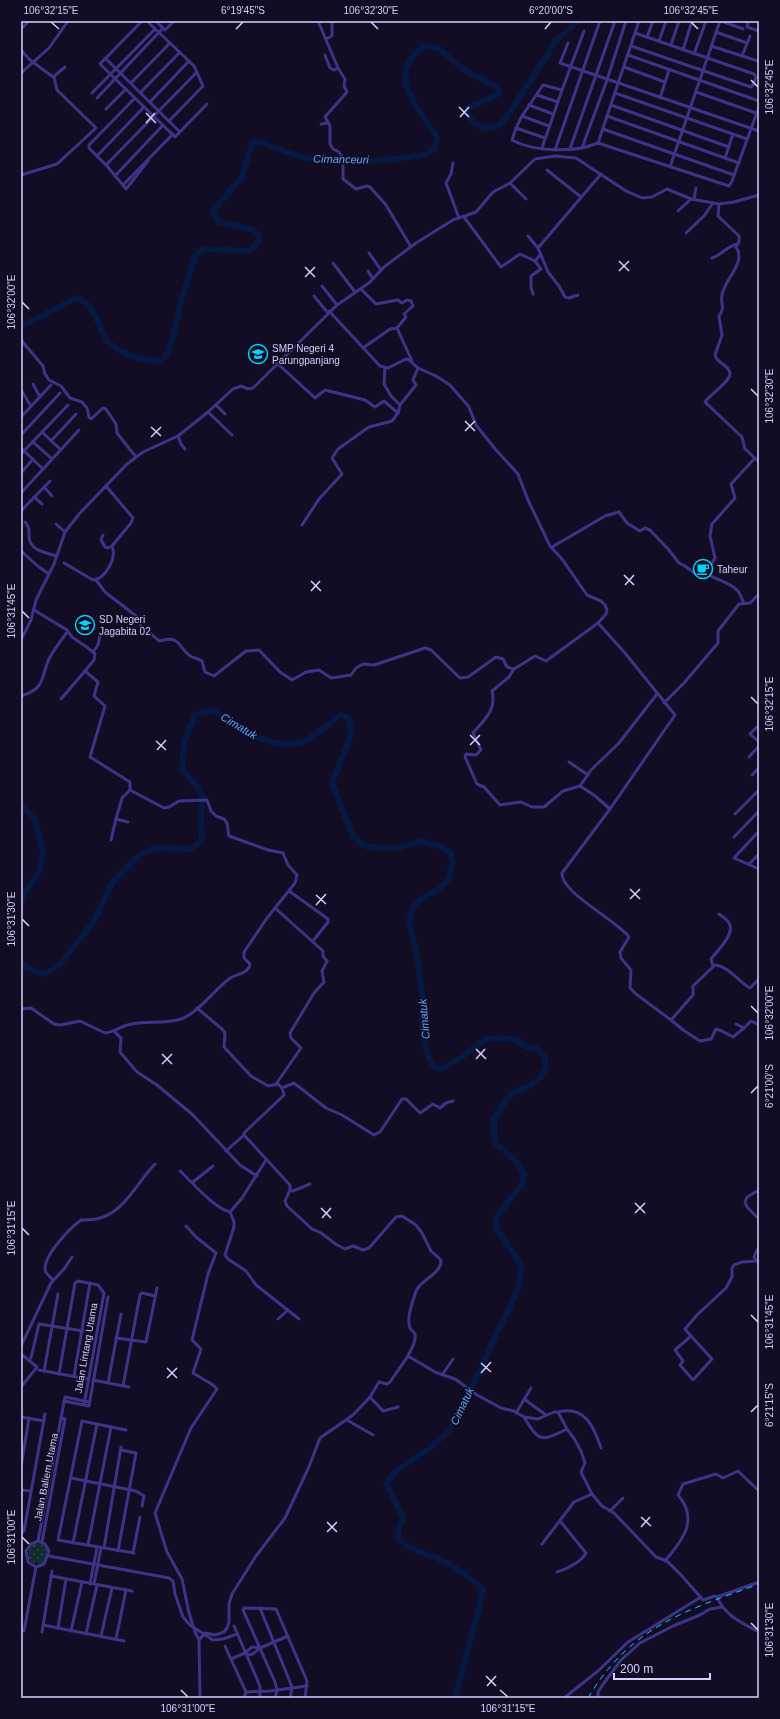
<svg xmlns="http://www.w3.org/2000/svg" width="780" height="1719" font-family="Helvetica,sans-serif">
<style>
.grass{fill:url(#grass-dots)}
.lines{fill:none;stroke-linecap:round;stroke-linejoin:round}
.river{stroke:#061943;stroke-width:6}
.minor{stroke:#3c3486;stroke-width:3}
.rail{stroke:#00d4fa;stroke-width:1;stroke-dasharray:6 5;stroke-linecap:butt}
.ticks{fill:none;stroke:#d7cfff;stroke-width:1.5}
.labels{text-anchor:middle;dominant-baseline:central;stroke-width:3;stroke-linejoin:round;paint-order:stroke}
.poi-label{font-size:10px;fill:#d7cfff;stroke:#120c24;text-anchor:start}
.street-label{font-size:10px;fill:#d7cfff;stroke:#120c24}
.water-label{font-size:11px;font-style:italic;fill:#5dacff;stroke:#120c24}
.neatline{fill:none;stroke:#d7cfff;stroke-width:1.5}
.ticks-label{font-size:10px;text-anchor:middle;fill:#d7cfff}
</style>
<defs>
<pattern id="grass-dots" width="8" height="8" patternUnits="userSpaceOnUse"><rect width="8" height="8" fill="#0f2d2e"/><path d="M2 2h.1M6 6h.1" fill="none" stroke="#314a4d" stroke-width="1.8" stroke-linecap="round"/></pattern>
</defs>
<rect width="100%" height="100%" fill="#120c24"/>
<path class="grass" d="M36 1543 43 1545 47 1550 45 1560 40 1564 31 1562 28 1556 30 1547Z"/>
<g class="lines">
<g class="river">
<path d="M21 325C41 319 58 306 77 298 96 308 94 314 102 332 112 353 138 360 160 361L168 353 175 329 181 301 195 256 203 249 249 251 255 247 260 237 253 230 220 222 216 219 213 211 242 177 252 144 261 142 286 152 305 158 324 160 368 161 397 159 427 154 435 148 437 137C418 107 384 75 424 46L438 48 467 72 497 87 499 92C492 101 478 102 468 108L467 114 475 123 484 129 500 125 509 114 548 54 554 42 579 21"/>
<path d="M21 805 35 820 43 851 39 872 24 894 21 903"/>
<path d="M21 963 28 968 45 974 61 963 76 944 94 921 113 881 142 853 155 848 191 849 202 840 201 813 203 798 197 787 182 769 184 743 195 715 212 710C240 725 267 752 302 742 312 739 331 722 340 715L349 718 351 735 332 783 353 837 365 846 377 848H399L421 841 440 846 450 852 453 862 448 880 437 890 421 899 412 908 409 923 416 950 423 1000 422 1022 425 1044 429 1059 434 1066 441 1069 460 1058 486 1039 504 1038 517 1040 527 1047 538 1049 545 1057 546 1068 539 1079 530 1086 516 1091 508 1097 494 1118V1135L496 1144 515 1160 524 1174 522 1184 496 1218V1229L511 1249 522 1268 518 1288 508 1311 498 1330 479 1373 463 1403 450 1430 430 1448 396 1471 386 1483 403 1518 398 1531 399 1540 414 1550 437 1558 452 1566 466 1575 483 1589 480 1604 455 1698"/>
</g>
<g class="minor">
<path d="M142 21 100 64 175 137 207 104"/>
<path d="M147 21 194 66 203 86 169 121"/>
<path d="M318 21 338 68 345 79 344 86 347 92 325 117 330 126V144L333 149 339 152 343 158V179L356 189 367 186 370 187 386 205 411 247"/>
<path d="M721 21 743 29"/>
<path d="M748 21 747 27 759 31"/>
<path d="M163 28 165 30 174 21"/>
<path d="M21 29 29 21"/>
<path d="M716 32 747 43"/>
<path d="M647 37 653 21"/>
<path d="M326 39 332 36V21"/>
<path d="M659 41 666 21"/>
<path d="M568 43 560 63 759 131"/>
<path d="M671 45 679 21"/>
<path d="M631 46 751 87 753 85 756 77 754 74 635 33"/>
<path d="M711 46 758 61"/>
<path d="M21 50 30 60 53 77 65 67"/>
<path d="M683 50 692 21"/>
<path d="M694 54 706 21"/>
<path d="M325 55 330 68 334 70 338 68"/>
<path d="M628 55 759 101"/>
<path d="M742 56 750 36"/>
<path d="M105 58 180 132"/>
<path d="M624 67 665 82"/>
<path d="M21 73 49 48 68 21"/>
<path d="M131 83 170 43"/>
<path d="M696 92 756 113"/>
<path d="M92 93 155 29"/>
<path d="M140 93 180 52"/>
<path d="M615 93 747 139"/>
<path d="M537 95 558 102"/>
<path d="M97 98 163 28 156 21"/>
<path d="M135 98 89 145V148L106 165 123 185 173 134"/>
<path d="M660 98 669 70"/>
<path d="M150 102 189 61"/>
<path d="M529 105 553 114"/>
<path d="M611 105 729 147"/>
<path d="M106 109 126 89"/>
<path d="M522 116 516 128 545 138"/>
<path d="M607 116 739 163"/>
<path d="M321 124 328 123"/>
<path d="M549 126 522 116 543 85 562 90"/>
<path d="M516 128 512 140C534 152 574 153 598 143L639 21"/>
<path d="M603 129 734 175"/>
<path d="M598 143 729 186 732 181 759 107"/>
<path d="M542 148 562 90 584 31"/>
<path d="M582 148 607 80 626 21"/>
<path d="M570 149 615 21"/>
<path d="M555 150 600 21"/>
<path d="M97 156 144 107"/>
<path d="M725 158 733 134"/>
<path d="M453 163 451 174 446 183 459 218"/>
<path d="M106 165 197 72"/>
<path d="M670 167 720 21"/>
<path d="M547 170 581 197"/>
<path d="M21 175 57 164 96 128 57 90 54 77"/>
<path d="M115 176 163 125"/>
<path d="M510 183 526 199"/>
<path d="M123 185 126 189 148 161"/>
<path d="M694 199 696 188"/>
<path d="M719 204 718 216 739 236V242L736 247C747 262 724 280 722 295 720 305 726 306 719 316L722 335 715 355C716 363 730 365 730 374 729 383 709 395 705 402L742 437 745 449 759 462"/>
<path d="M678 211 691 199"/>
<path d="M464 217 501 267 520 254 535 261"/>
<path d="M686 233 704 216 713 203"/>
<path d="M528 236 538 248"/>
<path d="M369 253 381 270"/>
<path d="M712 258C722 255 727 246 737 244"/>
<path d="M333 263 355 292"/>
<path d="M368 271 373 279"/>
<path d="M322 286 337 305"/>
<path d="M361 289 376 304 398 300 402 303 407 300 411 301 413 306 404 314 406 317 397 328"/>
<path d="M533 294 531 287V276L541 269 535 261 540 255"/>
<path d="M578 295 569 298 565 297 559 286 548 272 538 248 601 174"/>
<path d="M314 296 328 313"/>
<path d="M329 311 380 366 388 368 406 359 409 360 418 368 436 376 450 385 469 407 476 425 496 450 518 474 528 500 550 546 562 559 587 595 601 601 605 605 607 610 606 614 598 623 625 653 675 715 610 809 562 873C560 892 619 922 629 937L620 952 621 958 631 970 630 988 636 994 671 1020 693 995V986L715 965C728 966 739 982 750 988L759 979"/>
<path d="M21 340 43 366 45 374 49 380 61 386 70 398 82 402 87 408 89 417 91 419 103 408 106 409 116 424 117 433 136 457"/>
<path d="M363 348 390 329 397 328 412 361"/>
<path d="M277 363 315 398 325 390 365 400 375 407 384 401 398 413"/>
<path d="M385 368 384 384 391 396 400 405"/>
<path d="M33 384 40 397"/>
<path d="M21 390 31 406"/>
<path d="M216 405 225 414"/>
<path d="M208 412 232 435"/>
<path d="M21 417 51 385"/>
<path d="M42 432 61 450"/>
<path d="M21 435 60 393"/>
<path d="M178 436 181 444 185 449"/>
<path d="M51 441 76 414"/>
<path d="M33 442 52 459"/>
<path d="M21 448 43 469"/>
<path d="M21 454 68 405"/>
<path d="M21 473 33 459"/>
<path d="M44 487 52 496"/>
<path d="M21 493 79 430"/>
<path d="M34 497 42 504"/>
<path d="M21 511 50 481"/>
<path d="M25 522C30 528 29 531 29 537 30 551 47 553 57 556"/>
<path d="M56 524 65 532"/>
<path d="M302 525 319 499 342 474 332 458 338 449 369 427 392 421 398 413 400 405 416 385 413 380 418 368"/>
<path d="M103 535 101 540 105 547 108 548 112 546"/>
<path d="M552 547 605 516 619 512 627 523 640 531 645 528 650 530 668 549 679 563 685 566 697 575 706 573 715 558 710 536 712 524 735 498 731 484 755 458"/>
<path d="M21 551 39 567 49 574"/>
<path d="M64 563 93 580C106 579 117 557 112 546L131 523 133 518 106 486"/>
<path d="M706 573C715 580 730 582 738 591 740 594 742 599 744 603"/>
<path d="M96 580 105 592 140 619 141 629 149 632 159 641C181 635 177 646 190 656 194 658 199 659 202 661L205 672 214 676 246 651 259 650 280 672 292 680 306 672 319 670 331 678 351 675 356 668 363 664 374 665 425 648 431 650 460 678 468 677 496 657 503 659 507 667 514 669 535 656 546 661 598 623"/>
<path d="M21 640 31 620 36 600 54 564 65 532 80 513 127 464 143 452 178 436 208 412 233 389 241 386 248 389 253 388 337 305 369 283 384 267 416 243 453 220 476 212 493 192 510 183 535 159 555 156 576 158 626 191 642 198 652 197 667 189 691 199 719 204 734 202 759 195"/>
<path d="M93 652 98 645 100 635"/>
<path d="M514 669 509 677 492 691C497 710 484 720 473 733L481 750 476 755 466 754 465 757 477 784 484 787 500 805 521 802 532 807H544L563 791 580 786 591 770 619 743 657 694"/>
<path d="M21 696C47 688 40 677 50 657 55 648 62 639 68 631"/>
<path d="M61 699 85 671"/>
<path d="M664 703 684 683 718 643V631L739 604 750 603 759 594"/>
<path d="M759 725 750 734 759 742"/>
<path d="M749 757 759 746"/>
<path d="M569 762 588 775"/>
<path d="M752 775 759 768"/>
<path d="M580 786 594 795 610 809"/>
<path d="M735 814 759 790"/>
<path d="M128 822 116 819 122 798 130 790"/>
<path d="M759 831 734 858 759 869"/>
<path d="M734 837 759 811"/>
<path d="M111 840 116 819"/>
<path d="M749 864 759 854"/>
<path d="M289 891 328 919V922L313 941"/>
<path d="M275 908 323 951V956L327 961 322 971 324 982 314 993 290 1033 291 1038 301 1048 276 1084"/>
<path d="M713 966 711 959C717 951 736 933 729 923 727 919 723 917 719 914"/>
<path d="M197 1008 222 1029 225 1033 224 1047 251 1076 268 1086 278 1084 282 1088 284 1095 282 1097 244 1133V1135L290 1185V1190L285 1201 287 1206 312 1229 321 1233 337 1245 345 1249 353 1246 363 1250 369 1248 396 1217 402 1216 416 1225 422 1233 431 1251 441 1260C442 1274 421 1279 416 1291 413 1301 406 1318 410 1328 411 1331 415 1332 415 1335 417 1341 410 1351 408 1356L435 1372 455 1379 477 1395 501 1408 514 1411 524 1417 538 1419 554 1412H558L567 1429 575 1440 581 1451 585 1463 581 1472 592 1494 602 1506 614 1513 656 1557 667 1561 682 1576 703 1600 715 1596 717 1597 759 1582"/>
<path d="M21 1009 31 1008 54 1024 61 1025 80 1021 105 1033C115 1032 122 1025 132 1024 148 1021 165 1024 181 1019 198 1013 214 990 229 979 236 973 248 975 250 964L244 958V952L267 918 295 883 297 875 288 865 283 853 268 850 229 836 227 823 224 819 216 816 211 811 207 800 179 801 169 807 164 808 130 790V782L90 757 105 706 94 696 98 682 85 671 94 660 95 654 88 648 72 637 67 630 34 610"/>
<path d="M671 1020 683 1030 700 1041 711 1039 716 1029 722 1031 733 1037 744 1028"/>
<path d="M736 1024 744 1028 751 1021 759 1025"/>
<path d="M114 1031 121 1038 120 1052 137 1072 157 1085 193 1115 240 1165 257 1176"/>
<path d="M282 1088 294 1083 326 1108 342 1115 374 1135 380 1132 402 1099H406L420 1113 433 1104 440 1108 446 1103 453 1101"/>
<path d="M226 1151 244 1135"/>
<path d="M180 1171C192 1182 214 1208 230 1212L242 1198 266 1160"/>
<path d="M193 1182 213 1166"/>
<path d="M290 1190 293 1191 310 1184"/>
<path d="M759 1190 747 1197 745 1202 747 1207 759 1219"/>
<path d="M230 1212 234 1222V1227L225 1255 228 1259 246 1271 256 1285 299 1319"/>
<path d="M186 1226 196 1237 216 1253 208 1274 192 1340 201 1349 193 1373 213 1385 217 1389 191 1428 155 1513 167 1552 182 1579 189 1613 195 1632 199 1640 200 1698"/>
<path d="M759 1246 754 1257 759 1264"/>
<path d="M53 1280C50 1277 46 1274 45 1270 44 1255 69 1229 81 1220 86 1220 91 1220 96 1219 124 1214 136 1183 155 1164"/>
<path d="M278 1319 287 1311"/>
<path d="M691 1336 712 1359 693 1380 680 1365 683 1361 675 1350 691 1336 685 1329 697 1315 726 1288 732 1277V1268L734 1265 742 1262 756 1261"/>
<path d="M116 1338 146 1342 157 1288"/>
<path d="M21 1346 51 1283 64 1269 72 1257"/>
<path d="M21 1354 37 1367 21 1387"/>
<path d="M31 1358 39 1324 83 1331"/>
<path d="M39 1370 88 1379"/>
<path d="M44 1371 58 1294"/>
<path d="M59 1374 75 1283 78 1281 98 1285 104 1293 84 1405"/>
<path d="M442 1375 453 1359"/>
<path d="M74 1376 90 1283"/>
<path d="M93 1380 129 1387"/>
<path d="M108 1383 121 1314"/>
<path d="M123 1386 140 1295 142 1293 155 1296"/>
<path d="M370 1397 383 1411 398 1407"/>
<path d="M524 1399 546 1415"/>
<path d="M64 1401 89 1406 108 1297"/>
<path d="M558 1412C585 1405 594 1427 601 1448"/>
<path d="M516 1413 531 1388"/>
<path d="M21 1417 44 1421"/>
<path d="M524 1417C539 1442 541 1442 567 1429"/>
<path d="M347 1420 373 1435"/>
<path d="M126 1430 82 1421 58 1540 134 1553"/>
<path d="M21 1467 29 1418"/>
<path d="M71 1478 136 1491 144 1496 142 1506"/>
<path d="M21 1490 31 1491"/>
<path d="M610 1511 623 1498"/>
<path d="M21 1533 24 1531 45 1414"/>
<path d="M38 1541 65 1397 89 1402"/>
<path d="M38 1541 45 1544 49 1551 44 1564 36 1567 28 1562 26 1551 31 1544Z"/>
<path d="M42 1542 65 1419 61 1418"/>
<path d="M73 1543 97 1424"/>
<path d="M542 1544 574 1502 592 1494"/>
<path d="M88 1545 111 1427"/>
<path d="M104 1548 121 1447"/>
<path d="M118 1551 136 1453 121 1450"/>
<path d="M133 1553 140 1517"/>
<path d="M49 1556 169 1578 173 1581 175 1594 183 1617 190 1625 213 1640 223 1639 237 1634"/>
<path d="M665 1561C683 1540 699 1519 678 1495L683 1484 716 1474 723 1478 738 1471 759 1491"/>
<path d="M557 1572C567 1569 581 1562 586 1553L560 1521"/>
<path d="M51 1576 132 1591"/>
<path d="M90 1584 97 1547"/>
<path d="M94 1584 101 1548"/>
<path d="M717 1597C725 1616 742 1623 759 1632"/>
<path d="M260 1608 290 1682 292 1688 290 1698"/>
<path d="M43 1625 124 1641"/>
<path d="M234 1626 257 1679 260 1687V1698"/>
<path d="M58 1628 66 1579"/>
<path d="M24 1631 36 1567"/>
<path d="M71 1631 82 1582"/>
<path d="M42 1632 52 1571"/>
<path d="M86 1634 97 1585"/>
<path d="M101 1636 112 1588"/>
<path d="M116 1639 126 1590"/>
<path d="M199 1640 205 1633 215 1635 224 1632 227 1628 229 1622V1604L232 1594 256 1556 285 1518 308 1469 320 1438 353 1415 370 1397 379 1382 387 1384 390 1382 408 1356"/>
<path d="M225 1646 246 1692 244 1698"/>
<path d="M245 1653 252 1647 260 1648"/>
<path d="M231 1659 245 1653 248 1655 253 1654 260 1648 288 1636"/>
<path d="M246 1692 270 1691 307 1686"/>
<path d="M275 1698 277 1690 275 1682 243 1610 244 1608 276 1609 307 1681 305 1698"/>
<path d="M564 1698 598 1671 628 1642 701 1597"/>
<path d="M598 1698V1692L604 1683 621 1660 640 1643 673 1626 700 1615 710 1609 722 1607"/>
</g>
<path class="rail" d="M588 1698C631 1626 685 1611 759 1584"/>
</g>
<path class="ticks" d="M51 22 59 29M371 22 378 29M691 22 698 29M236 29 243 22M545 29 551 22M751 80 758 87M459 107 469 117M146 113 156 123M460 117 469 107M146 123 155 113M619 261 629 271M305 267 315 277M619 271 629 261M305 277 315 267M22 302 29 309M751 389 758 396M465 421 475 431M151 427 161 436M465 431 475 421M151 437 161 427M624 575 634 585M311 581 321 591M625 585 634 575M311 591 320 581M22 611 29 618M751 697 758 704M470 735 480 745M156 741 166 750M470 745 480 735M157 750 166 740M630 889 640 899M316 895 326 904M630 899 640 889M316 905 326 894M22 919 29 926M751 1006 758 1013M476 1049 486 1059M162 1054 172 1064M476 1059 485 1049M162 1064 172 1054M751 1093 758 1086M635 1203 645 1213M321 1208 331 1218M635 1213 645 1203M322 1218 331 1208M22 1228 29 1235M751 1315 758 1322M481 1363 491 1372M167 1368 177 1378M481 1373 491 1362M167 1378 177 1368M751 1412 758 1405M641 1517 651 1526M327 1522 337 1532M641 1527 650 1517M327 1532 337 1522M22 1537 29 1544M751 1623 758 1630M486 1676 496 1686M487 1686 496 1676M181 1690 188 1697M500 1690 508 1697"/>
<defs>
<g id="school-ring" transform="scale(1)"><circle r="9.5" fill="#120c24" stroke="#00d4fa" stroke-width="1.5"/><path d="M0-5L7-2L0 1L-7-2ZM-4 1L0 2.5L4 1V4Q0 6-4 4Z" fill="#00d4fa"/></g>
<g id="cafe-ring" transform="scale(1)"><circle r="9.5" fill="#120c24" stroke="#00d4fa" stroke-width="1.5"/><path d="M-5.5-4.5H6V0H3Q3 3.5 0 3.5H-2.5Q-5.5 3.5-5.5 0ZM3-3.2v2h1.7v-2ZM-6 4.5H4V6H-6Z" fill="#00d4fa"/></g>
</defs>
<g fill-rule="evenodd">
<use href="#school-ring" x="258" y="354"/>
<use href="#cafe-ring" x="703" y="569"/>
<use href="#school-ring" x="85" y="625"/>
</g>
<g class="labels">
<g class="poi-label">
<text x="272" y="348">SMP Negeri 4<tspan x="272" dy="12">Parungpanjang</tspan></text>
<text x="717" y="569">Taheur</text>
<text x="99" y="619">SD Negeri<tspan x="99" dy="12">Jagabita 02</tspan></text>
</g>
<g class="street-label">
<text transform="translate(86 1348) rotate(-80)">Jalan Lintang Utama</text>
<text transform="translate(46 1477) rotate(-79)">Jalan Baliem Utama</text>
</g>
<g class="water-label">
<text transform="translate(341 159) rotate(1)">Cimanceuri</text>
<text transform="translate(239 726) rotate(31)">Cimatuk</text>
<text transform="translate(424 1019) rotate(-95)">Cimatuk</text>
<text transform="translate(462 1406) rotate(-65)">Cimatuk</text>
</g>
</g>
<rect width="780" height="1719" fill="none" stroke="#120c24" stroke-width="44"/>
<path d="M614 1673v6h96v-6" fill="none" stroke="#d7cfff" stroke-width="2"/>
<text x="620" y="1673" font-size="12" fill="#d7cfff" stroke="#120c24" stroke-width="3" paint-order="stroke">200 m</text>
<rect x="22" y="22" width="736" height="1675" class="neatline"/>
<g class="ticks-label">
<text x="51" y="14">106°32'15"E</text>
<text x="243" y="14">6°19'45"S</text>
<text x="371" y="14">106°32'30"E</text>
<text x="551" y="14">6°20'00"S</text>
<text x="691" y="14">106°32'45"E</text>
<text transform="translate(769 87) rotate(-90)" y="4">106°32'45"E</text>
<text transform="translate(11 302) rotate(-90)" y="4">106°32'00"E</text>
<text transform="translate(769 396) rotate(-90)" y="4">106°32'30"E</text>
<text transform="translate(11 611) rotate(-90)" y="4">106°31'45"E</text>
<text transform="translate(769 704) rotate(-90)" y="4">106°32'15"E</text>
<text transform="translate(11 919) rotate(-90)" y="4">106°31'30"E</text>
<text transform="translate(769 1013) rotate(-90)" y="4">106°32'00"E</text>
<text transform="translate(769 1086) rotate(-90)" y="4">6°21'00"S</text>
<text transform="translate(11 1228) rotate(-90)" y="4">106°31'15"E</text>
<text transform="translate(769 1322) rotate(-90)" y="4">106°31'45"E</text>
<text transform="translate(769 1405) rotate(-90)" y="4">6°21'15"S</text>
<text transform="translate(11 1537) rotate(-90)" y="4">106°31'00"E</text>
<text transform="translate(769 1630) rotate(-90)" y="4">106°31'30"E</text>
<text x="188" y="1712">106°31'00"E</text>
<text x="508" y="1712">106°31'15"E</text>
</g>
</svg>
